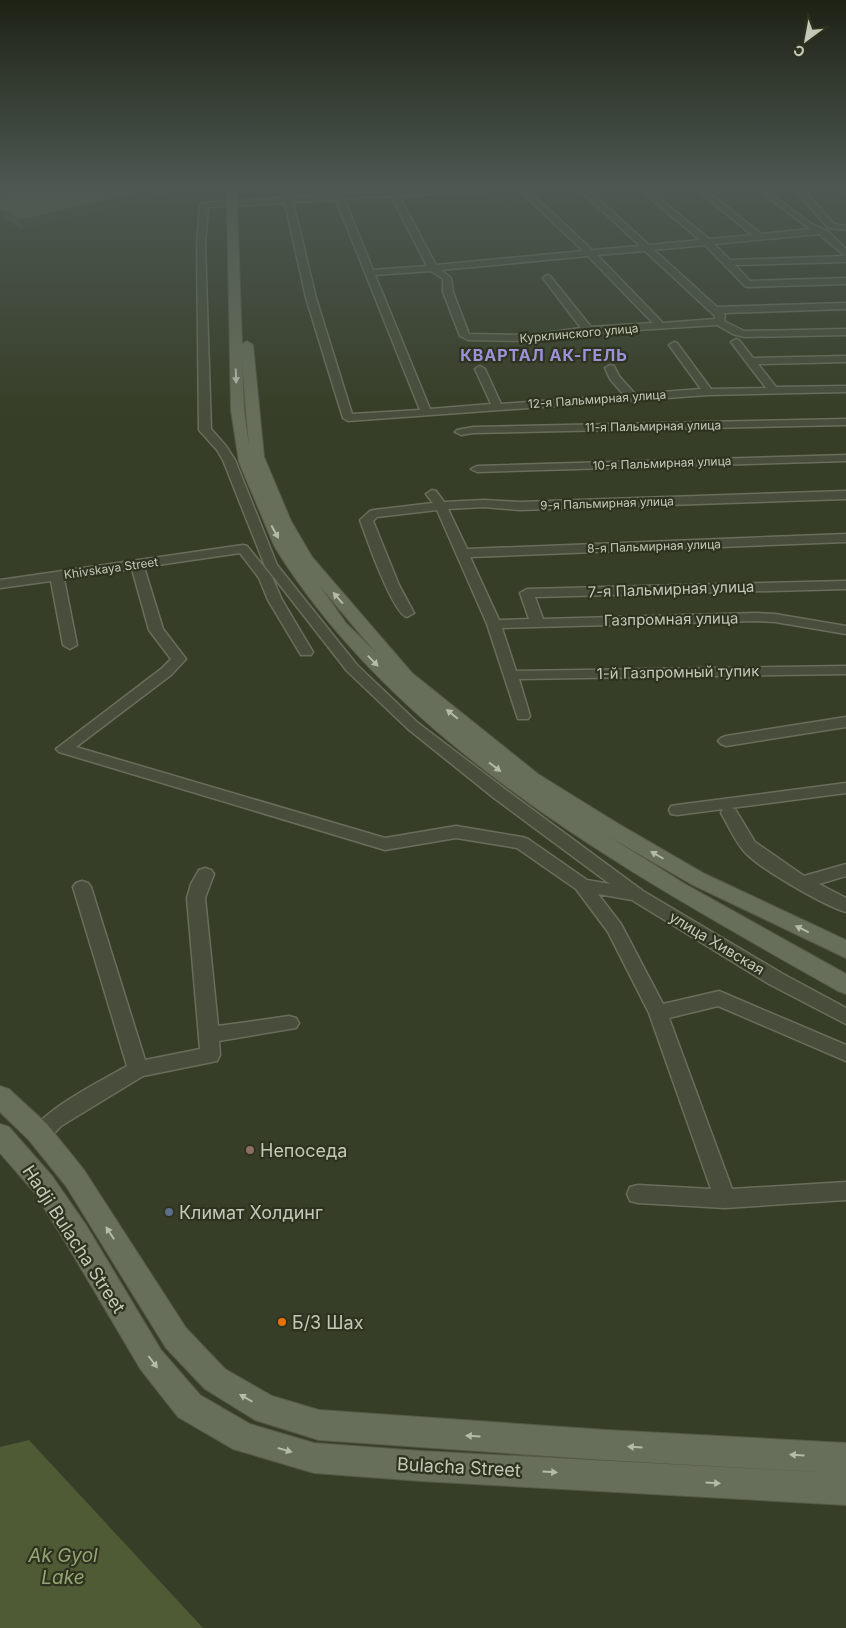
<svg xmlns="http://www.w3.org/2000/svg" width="846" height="1628" font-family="Inter,sans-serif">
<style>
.water{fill:#4f5b35}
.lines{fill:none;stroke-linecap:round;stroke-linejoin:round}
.minor-casing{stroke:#686e5b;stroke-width:3}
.major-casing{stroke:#545a47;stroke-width:2}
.minor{fill:#484e3b;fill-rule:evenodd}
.major{fill:#676e59;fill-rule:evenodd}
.major-bridge-casing{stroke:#545a47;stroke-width:12;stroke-linecap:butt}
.major-bridge{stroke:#676e59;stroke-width:11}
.wall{fill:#49503a}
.shaded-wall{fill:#3c412f}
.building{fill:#555d43;stroke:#3c412f}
.oneway{fill:#b4bba9}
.education-dot{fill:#8d6e63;stroke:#2d331f;stroke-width:2}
.service-dot{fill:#5c6f8a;stroke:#2d331f;stroke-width:2}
.food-dot{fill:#e8710a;stroke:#2d331f;stroke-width:2}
.labels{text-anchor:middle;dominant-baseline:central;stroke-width:4.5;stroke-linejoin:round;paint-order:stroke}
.far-street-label{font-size:12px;fill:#c2c9b7;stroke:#2d331f}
.street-label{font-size:15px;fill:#c2c9b7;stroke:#2d331f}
.far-district-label{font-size:16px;font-weight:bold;letter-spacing:1px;fill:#9d92da;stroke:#2d331f}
.near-poi-label{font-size:18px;fill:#c2c9b7;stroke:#2d331f;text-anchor:start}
.near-street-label{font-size:18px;fill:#c2c9b7;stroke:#2d331f}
.near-water-label{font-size:19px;font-style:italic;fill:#96a573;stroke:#2d331f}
</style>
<rect width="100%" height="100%" fill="#373e27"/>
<path class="water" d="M29 1440 203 1628H0V1447Z"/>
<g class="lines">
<g class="minor-casing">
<g id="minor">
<path d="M279 186H287L292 197 335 195 331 186H339L342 194 389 192 386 186H394L397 191 493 186H530L526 188 592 250 640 246 576 186H584L649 245 700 240 636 186H644L709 239 752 235 693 186H701L761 234 810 229 753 186H761L810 223 829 232 846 249V262L735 265 750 281 846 278V284L748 287 745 286 705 245 654 250 717 307 846 303V309L723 313 725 315 724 321 744 331 846 329V335L744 337 733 334 717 325 573 334 530 341 468 340 460 336 443 292V279L431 271 375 275 430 409 491 404 475 369 480 366 485 369 501 404 624 395 610 379 605 368 610 365 614 366 619 376 635 394 701 389 669 345 674 342 677 343 711 389 766 388 731 342 736 339 739 340 753 358 846 356V362L758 364 776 387 846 386V392L708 395 348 421 343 418 306 298 285 203 208 207 205 244 211 429 226 446 235 460 277 565 357 665 418 723 506 790 643 891 783 974 846 1008V1024L769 984 632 900 598 894 621 924 663 1004 719 991 846 1045V1061L718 1006 669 1018 732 1189 846 1182V1200L725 1208 638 1203 630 1201 627 1194 630 1187 638 1185 711 1189 649 1013 608 932 576 889 517 848 456 838 385 850 59 752 56 749 161 669 171 659 149 630 132 569 64 579 77 645 70 649 63 645 51 581 0 588V580L243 545 247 546 272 577 282 600 313 652 311 655H301L268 600 259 578 240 553 144 567 163 629 186 659 171 675 76 747 385 838 456 826 522 837 528 839 587 880 610 884 494 798 408 729 347 671 265 566 223 460 217 450 199 430 197 244 200 205 204 203 284 198ZM518 189 583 251 436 265 399 196ZM391 196 427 266 373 270 344 199ZM336 200 420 410 352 414 316 298 293 202ZM819 234 845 256 730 260 714 244ZM645 251 715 316V319L663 323 597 255ZM588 256 653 323 591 327 550 276 547 275 543 278 581 328 530 335 469 334 453 292 451 278 441 270Z"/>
<path d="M792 186H800L834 224 846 226V230L828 228Z"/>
<path d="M835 186 846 187V192Z"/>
<path d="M846 419V425L473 433 461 435 455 432 457 430 473 427Z"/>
<path d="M846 455V461L477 472 471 469 477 466Z"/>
<path d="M432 490 436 491 444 502 484 500 520 502 846 491V499L520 510 484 507 448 509 467 549 846 534V542L470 557 499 620 529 619 520 593 527 589 846 581V589L535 597 543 619 757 613 775 614 846 626V634L775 622 757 621 502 628 516 671 846 666V674L519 679 530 716 528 719H518L487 624 437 510 377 517 373 521 399 585 414 613 407 617C393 614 366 537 360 520L370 511 374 510 433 503 426 494Z"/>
<path d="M846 717V727L726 746 721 744 718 741 721 738 726 736Z"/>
<path d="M846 783V793L731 808 735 809 755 842 804 876 846 864V876L819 884 846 898V912C825 906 756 867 743 850 734 839 728 825 721 813L723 809 677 815 671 814 669 810 671 806 677 805Z"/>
<path d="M205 868 211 870 214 874 205 898 218 1026 289 1016 296 1018 299 1023 296 1028 219 1041 220 1055 217 1061 143 1076 61 1126 47 1141 40 1144 33 1141 30 1135C43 1109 101 1081 127 1066L73 887 76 883 82 881 88 883 91 887 145 1060 200 1049 187 898 191 884 199 870Z"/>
</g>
</g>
<g class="major-casing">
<g id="major">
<path d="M227 186H237V200L234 202 237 205 242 344 247 341 253 345 264 457 291 521 312 557 412 673 538 774 617 823 705 874 846 940V958L691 884 608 836 685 884 846 974V994L838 991C637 877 401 750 276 549 271 540 267 528 263 519 255 500 247 481 239 462L231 410 227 205 230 202 227 200ZM242 361 249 447 244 410ZM319 585 377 654 346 623Z"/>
<path d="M0 1086 9 1089 47 1124 84 1170 186 1328 225 1369 272 1396 319 1410 606 1430 846 1443V1505L421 1481 314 1473 233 1449 178 1417 141 1370 66 1243 34 1192 0 1153V1124L9 1127 52 1176 86 1225 161 1350 200 1395 250 1424 314 1443 421 1451 837 1473 606 1460 319 1440 255 1420 205 1389 166 1348 66 1186 29 1140 0 1112Z"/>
</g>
</g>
<use href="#minor" class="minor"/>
<use href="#major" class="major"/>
<g class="major-bridge-casing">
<path id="major-bridge" d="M232 200V205"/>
</g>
<use href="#major-bridge" class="major-bridge"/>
</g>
<path class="wall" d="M0 186 177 192 22 229 6 220 0 221Z"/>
<g class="shaded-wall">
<path d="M168 186H176L177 192 22 229 20 220Z"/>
<path d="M4 211 6 220 0 221V212Z"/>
</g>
<path class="building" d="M0 186H168L20 220 4 211 0 212Z"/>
<defs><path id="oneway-solid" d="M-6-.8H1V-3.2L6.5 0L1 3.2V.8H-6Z" transform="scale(1.25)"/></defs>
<g class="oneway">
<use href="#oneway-solid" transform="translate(236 376) rotate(88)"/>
<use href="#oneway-solid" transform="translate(275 532) rotate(61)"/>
<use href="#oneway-solid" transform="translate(338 598) rotate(-131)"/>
<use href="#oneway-solid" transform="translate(373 661) rotate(46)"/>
<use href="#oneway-solid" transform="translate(452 714) rotate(-141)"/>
<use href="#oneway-solid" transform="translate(495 767) rotate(37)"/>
<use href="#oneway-solid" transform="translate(657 855) rotate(-150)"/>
<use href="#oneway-solid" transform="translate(802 929) rotate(-154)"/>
<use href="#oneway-solid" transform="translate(110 1233) rotate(-123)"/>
<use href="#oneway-solid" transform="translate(153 1362) rotate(53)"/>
<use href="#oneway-solid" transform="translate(246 1398) rotate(-150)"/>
<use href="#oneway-solid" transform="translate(473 1436) rotate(-176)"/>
<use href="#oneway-solid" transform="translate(635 1447) rotate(-177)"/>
<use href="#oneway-solid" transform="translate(285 1450) rotate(16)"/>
<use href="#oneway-solid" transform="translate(797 1455) rotate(-176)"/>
<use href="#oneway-solid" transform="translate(550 1472) rotate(3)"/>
<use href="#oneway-solid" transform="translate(713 1483) rotate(3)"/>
</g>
<linearGradient id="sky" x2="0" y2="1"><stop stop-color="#1e2215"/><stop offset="0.45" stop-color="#4d5852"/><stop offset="1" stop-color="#4d5852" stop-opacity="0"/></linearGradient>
<rect width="846" height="414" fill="url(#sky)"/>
<circle class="education-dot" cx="250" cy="1150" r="5"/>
<circle class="service-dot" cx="169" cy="1212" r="5"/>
<circle class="food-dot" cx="282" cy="1322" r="5"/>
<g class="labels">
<g class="far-street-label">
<text transform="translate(579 333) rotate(-5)">Курклинского улица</text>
<text transform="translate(597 399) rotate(-4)">12-я Пальмирная улица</text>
<text transform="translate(653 426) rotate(-1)">11-я Пальмирная улица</text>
<text transform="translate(662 463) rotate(-2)">10-я Пальмирная улица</text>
<text transform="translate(607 503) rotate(-2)">9-я Пальмирная улица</text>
<text transform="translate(654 546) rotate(-2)">8-я Пальмирная улица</text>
<text transform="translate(111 568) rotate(-8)">Khivskaya Street</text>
</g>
<g class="street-label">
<text transform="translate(671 589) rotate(-2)">7-я Пальмирная улица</text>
<text transform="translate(671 619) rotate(-1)">Газпромная улица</text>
<text transform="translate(678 672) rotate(-1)">1-й Газпромный тупик</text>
<text transform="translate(717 943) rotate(31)">улица Хивская</text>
</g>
<g class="far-district-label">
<text x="544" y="355">КВАРТАЛ АК-ГЕЛЬ</text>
</g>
<g class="near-poi-label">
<text x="260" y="1150">Непоседа</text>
<text x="179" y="1212">Климат Холдинг</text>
<text x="292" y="1322">Б/З Шах</text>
</g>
<g class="near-street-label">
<text transform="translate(74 1239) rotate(57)">Hadji Bulacha Street</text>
<text transform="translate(459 1467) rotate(3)">Bulacha Street</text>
</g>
<g class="near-water-label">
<text x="63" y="1555">Ak Gyol<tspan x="63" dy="22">Lake</tspan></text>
</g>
</g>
<g transform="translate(806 40) rotate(212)" stroke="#2d331f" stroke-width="4" paint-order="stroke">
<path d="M0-4L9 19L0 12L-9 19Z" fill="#c2c9b7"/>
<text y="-8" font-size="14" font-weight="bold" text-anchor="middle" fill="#c2c9b7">С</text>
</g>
</svg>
